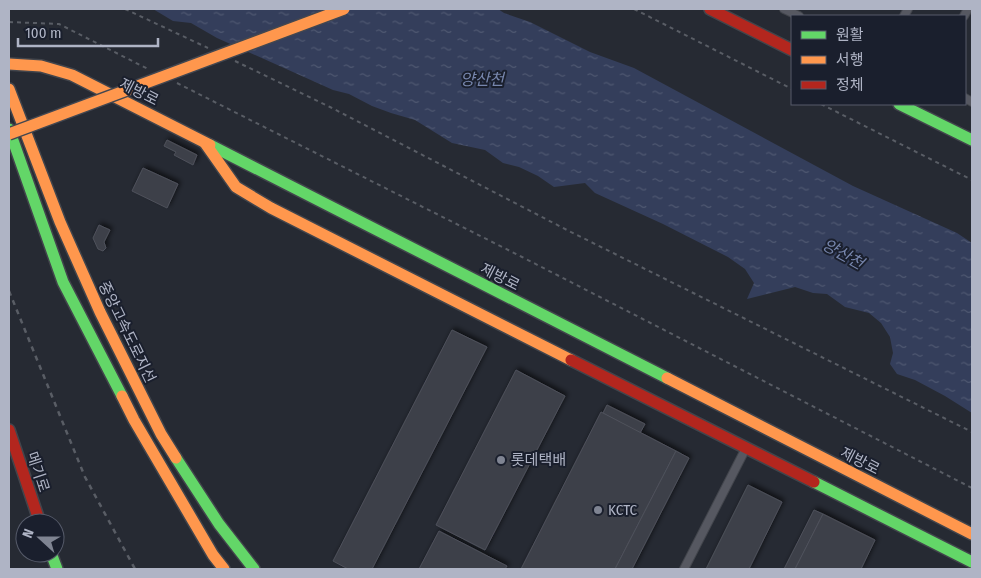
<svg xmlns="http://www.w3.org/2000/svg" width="981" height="578" font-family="'Fira Sans Condensed','Noto Sans KR',sans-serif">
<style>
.water{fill:url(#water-ripples)}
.building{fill:#3e4049;stroke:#4e515b;filter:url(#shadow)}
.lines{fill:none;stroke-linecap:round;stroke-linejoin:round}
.street-casing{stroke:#42454c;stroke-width:10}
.fast-casing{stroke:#42454c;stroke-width:14}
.slow-casing{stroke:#42454c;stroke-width:14}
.jam-casing{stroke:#42454c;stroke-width:14}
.path{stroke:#595d65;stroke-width:2;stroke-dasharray:4 4;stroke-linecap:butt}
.street{stroke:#565861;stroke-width:8}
.fast{stroke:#63d668;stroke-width:11}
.slow{stroke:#ff974d;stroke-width:11}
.jam{stroke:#b3261e;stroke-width:11}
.rail{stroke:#595d65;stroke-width:2.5;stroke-dasharray:5 5;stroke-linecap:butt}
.slow-bridge-casing{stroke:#434750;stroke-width:14;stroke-linecap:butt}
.slow-bridge{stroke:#ff974d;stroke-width:11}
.poi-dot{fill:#7f8492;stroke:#1a1f2d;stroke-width:2}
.labels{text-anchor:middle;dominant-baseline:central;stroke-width:4;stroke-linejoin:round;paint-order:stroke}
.street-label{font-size:15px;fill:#afb4c5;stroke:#1a1f2d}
.poi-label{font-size:15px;fill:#afb4c5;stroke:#1a1f2d;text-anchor:start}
.water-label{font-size:16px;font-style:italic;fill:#7786ad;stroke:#1a1f2d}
</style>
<defs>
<pattern id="water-ripples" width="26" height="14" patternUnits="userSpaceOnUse" patternTransform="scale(1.25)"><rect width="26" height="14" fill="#343e5b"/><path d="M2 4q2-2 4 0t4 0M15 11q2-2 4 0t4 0" fill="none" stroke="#4f5871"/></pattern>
<filter id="shadow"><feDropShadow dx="2.5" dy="-2.5" stdDeviation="2.5" flood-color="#0009"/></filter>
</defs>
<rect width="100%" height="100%" fill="#262a33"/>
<path class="water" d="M153 9H498L504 13 530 22 590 52 634 68 853 186 957 233 972 243V413L945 396 915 380 897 374 890 364 893 353 890 337 881 323 869 313 845 307 827 294 813 293 795 287 747 299 754 283 745 269 728 257 663 224 595 193 585 183 554 187 538 176 519 167 503 163 485 150 452 143 415 120 391 113 372 106 349 94 333 90 217 38 191 23 173 21Z"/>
<g class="building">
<path d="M167 140 197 155 193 165 174 155 176 152 164 146Z"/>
<path d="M143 168 178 184 167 208 132 191Z"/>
<path d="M99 225 110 230 104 242 106 248 103 251 98 249 93 238Z"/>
<path d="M452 330 487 347 372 569H348L333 561Z"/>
<path d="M516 370 565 396 485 550 436 525Z"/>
<path d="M607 405 645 424 640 433 603 413Z"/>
<path d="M601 412 676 451 615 569H521Z"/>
<path d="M676 451 689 458 632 569H615Z"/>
<path d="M748 485 782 502 749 569H706Z"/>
<path d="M814 510 823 514 795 569H784Z"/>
<path d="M823 514 875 540 861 569H795Z"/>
<path d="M439 531 507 566 505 569H419Z"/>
</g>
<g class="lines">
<g class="street-casing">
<g id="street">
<path d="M784 9 799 16"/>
<path d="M904 16 908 9"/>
<path d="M964 16 968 9"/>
<path d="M965 98 972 102"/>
<path d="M684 569 746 448"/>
</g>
</g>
<g class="fast-casing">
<g id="fast">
<path d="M899 104 972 140"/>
<path d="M9 129 63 282 122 396"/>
<path d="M210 145 667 378"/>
<path d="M176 458 219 524 254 569"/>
<path d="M814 482 972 562"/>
<path d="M51 553 57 569"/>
</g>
</g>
<g class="slow-casing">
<g id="slow">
<path d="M9 64 41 66 72 75 210 145"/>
<path d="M9 89 60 222 100 312 161 434 176 458"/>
<path d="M205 143 236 187 271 208 571 360"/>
<path d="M667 378 972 534"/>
<path d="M122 396 134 420 213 555 224 569"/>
</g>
</g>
<g class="jam-casing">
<g id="jam">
<path d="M710 9 792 50"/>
<path d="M571 360 814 482"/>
<path d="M9 430 40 523"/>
</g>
</g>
<g class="path">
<path d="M125 9 208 48"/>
<path d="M634 9 792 89"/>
<path d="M9 22 59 24 150 70"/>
<path d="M235 61 330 107 567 230 972 432"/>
<path d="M177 83 522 257 972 488"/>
<path d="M821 104 972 180"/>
</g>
<use href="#street" class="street"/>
<use href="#fast" class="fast"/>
<use href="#slow" class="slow"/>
<use href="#jam" class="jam"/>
<path class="rail" d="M9 291 85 477 135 569"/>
<g class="slow-bridge-casing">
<path id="slow-bridge" d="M9 134 344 9"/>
</g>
<use href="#slow-bridge" class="slow-bridge"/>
</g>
<g class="poi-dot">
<circle cx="501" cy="460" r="5"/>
<circle cx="598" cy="510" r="5"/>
</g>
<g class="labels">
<g class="street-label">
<text transform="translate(139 92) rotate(27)">제방로</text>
<text transform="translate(500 277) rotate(27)">제방로</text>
<text transform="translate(127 332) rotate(64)">중앙고속도로지선</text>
<text transform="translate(860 461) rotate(27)">제방로</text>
<text transform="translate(38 472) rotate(72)">메기로</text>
</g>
<g class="poi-label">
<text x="511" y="460">롯데택배</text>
<text x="608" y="510">KCTC</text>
</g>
<g class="water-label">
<text x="482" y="79">양산천</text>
<text transform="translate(843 254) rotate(29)">양산천</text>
</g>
</g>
<rect width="981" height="578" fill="none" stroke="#afb4c5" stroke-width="20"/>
<rect x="791" y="15" width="175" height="90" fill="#1a1f2d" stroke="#565b6a"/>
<rect x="801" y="31" width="25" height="8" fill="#63d668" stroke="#565b6a"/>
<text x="836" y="40" font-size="15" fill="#afb4c5">원활</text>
<rect x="801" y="56" width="25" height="8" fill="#ff974d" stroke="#565b6a"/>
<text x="836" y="65" font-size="15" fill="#afb4c5">서행</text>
<rect x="801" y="81" width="25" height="8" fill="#b3261e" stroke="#565b6a"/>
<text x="836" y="90" font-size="15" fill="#afb4c5">정체</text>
<g transform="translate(40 538) rotate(291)"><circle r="24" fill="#1a1f2d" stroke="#565b6a"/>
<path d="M0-4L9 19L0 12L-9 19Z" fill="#7f8492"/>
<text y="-8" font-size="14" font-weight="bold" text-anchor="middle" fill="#afb4c5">N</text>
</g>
<path d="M18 38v8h140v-8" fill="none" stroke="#afb4c5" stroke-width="2.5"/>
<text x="25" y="38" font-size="15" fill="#afb4c5" stroke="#1a1f2d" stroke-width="4" paint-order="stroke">100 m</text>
</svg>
